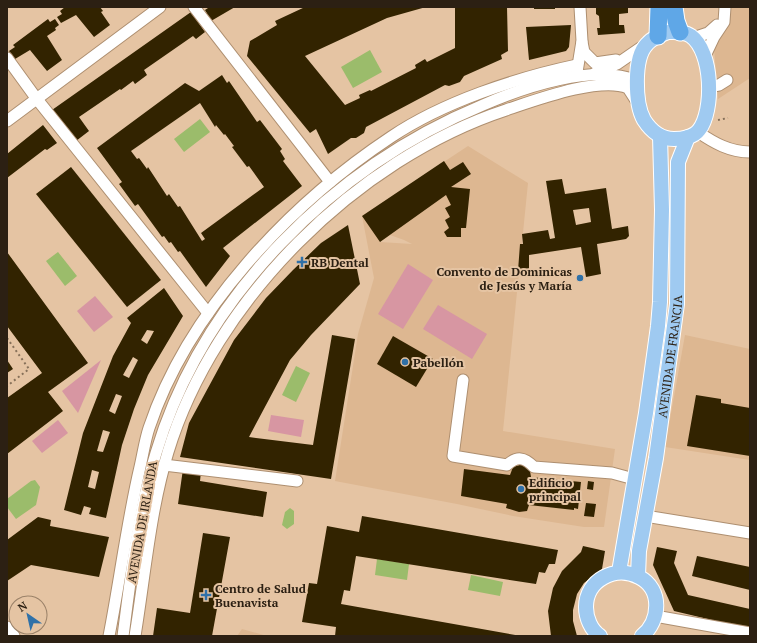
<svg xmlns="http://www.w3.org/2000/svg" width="757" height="643" font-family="'PT Serif',serif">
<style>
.built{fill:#ddb791;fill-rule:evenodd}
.green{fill:#d796a2}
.water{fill:#9bbc6b}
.building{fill:#322300;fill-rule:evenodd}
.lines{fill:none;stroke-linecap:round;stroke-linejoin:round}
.minor-casing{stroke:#ae8f70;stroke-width:13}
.major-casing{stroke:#fff;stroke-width:16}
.highway-casing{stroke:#fff;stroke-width:19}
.path{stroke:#867059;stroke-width:2;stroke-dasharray:2 3;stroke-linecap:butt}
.minor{stroke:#fff;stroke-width:11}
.major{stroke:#9fcaf1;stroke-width:14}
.highway{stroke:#5fa7e7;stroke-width:17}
.poi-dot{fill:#3071a8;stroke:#e5c4a3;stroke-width:1.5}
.labels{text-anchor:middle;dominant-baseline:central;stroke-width:4;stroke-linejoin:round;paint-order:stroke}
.poi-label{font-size:12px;font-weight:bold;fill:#2c2013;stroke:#e5c4a3;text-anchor:start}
.street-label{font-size:12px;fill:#2c2013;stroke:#e5c4a3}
</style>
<rect width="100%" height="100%" fill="#e5c4a3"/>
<g class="built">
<path d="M729 7H750V78L718 99 714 47Z"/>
<path d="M468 146 528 183 503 431 615 449 604 527H584L513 516 457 504 335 481 358 334 374 278 362 216ZM390 235 404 240 412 244 380 242Z"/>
<path d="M685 335 750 349V460L665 447Z"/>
<path d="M242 629 267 636H237Z"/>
</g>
<g class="green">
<path d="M408 264 433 280 403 329 378 314Z"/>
<path d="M95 296 113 317 94 332 77 311Z"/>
<path d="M438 305 487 334 472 359 423 329Z"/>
<path d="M101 360 78 413 62 391Z"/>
<path d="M271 415 304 420 301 437 268 431Z"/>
<path d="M58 420 68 433 42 453 32 441Z"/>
</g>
<g class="water">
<path d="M370 50 382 72 353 88 341 67Z"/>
<path d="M200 119 210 132 184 152 174 139Z"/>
<path d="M58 252 77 276 65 286 46 261Z"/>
<path d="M296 366 310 373 296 402 282 395Z"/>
<path d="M35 480 40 487 36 505 16 519 7 507V499L31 481Z"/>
<path d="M290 508 294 511V524L287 529 282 525 285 512Z"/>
<path d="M377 559 409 564 407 580 375 575Z"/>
<path d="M471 575 503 582 500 596 468 590Z"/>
</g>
<g class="building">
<path d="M65 7H100L103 11 101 12 110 25 94 37 76 15 61 23 57 17 62 14 60 11Z"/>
<path d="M207 7H235L211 21 205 10 208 8Z"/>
<path d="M305 7H426L387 18 305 56 345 105 360 98 359 95 370 90 371 91 416 68 415 65 425 59 427 62 455 48V7H507L508 51 501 55 502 59 464 76 460 82 449 86 445 85 366 127 364 133 356 138H351L328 154 316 129 310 133 247 56 250 41 277 25 275 21Z"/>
<rect x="534" y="7" width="21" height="2"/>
<path d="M596 7H628V13L619 14V25H624L625 33 598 35 597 28H600L599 16 596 14Z"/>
<path d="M191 12 205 32 196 39 193 36 144 70 147 75 135 84 133 81 121 90 120 89 79 117 89 131 76 141 52 110Z"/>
<path d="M48 19 50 22 55 19 59 25 55 28 56 30 47 36 62 60 47 71 30 50 15 59 9 51 15 47 13 45Z"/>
<path d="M571 25 569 47 566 51 529 60 526 27Z"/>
<path d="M222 75 227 83 229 81 257 122 260 120 282 149 280 151 285 159 283 161 302 186 223 248 230 256 206 287 180 251 178 252 171 242 169 243 164 236 162 237 138 204 135 206 119 184 122 182 97 148 185 83 199 91ZM200 103 215 127 216 125 224 135 225 134 234 146 232 147 247 167 249 166 264 187 201 233 205 239 202 241 180 206 178 207 169 194 167 196 148 167 147 169 139 158 137 159 131 151Z"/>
<path d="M43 125 57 143 47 150 45 149 7 178V154Z"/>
<path d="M444 161 450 170 463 162 471 174 451 187 470 189 466 228H461V237H447L444 232 449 228 445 220 450 217 445 208 451 205 446 195 380 242 362 216Z"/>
<path d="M71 167 161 280 127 307 36 194Z"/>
<path d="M562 179 565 194 606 188 612 229 628 226 629 236 626 239 597 244 601 274 586 277 581 247 529 255V269L518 271 520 244H523L522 234 548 230 550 239 555 238 546 181ZM589 208 591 222 576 225 573 210Z"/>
<path d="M348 225 360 284 311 335 290 360 249 437 313 445 332 335 355 339 331 479 180 457 189 423 234 340 266 298 293 270 321 243Z"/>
<path d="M7 252 88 363 48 392 63 411 7 454V398L42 373 7 326Z"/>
<path d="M164 288 183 316 148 375 134 409 122 445 106 518 89 514 91 508 84 506 81 515 64 510 83 433 113 356 131 323 127 318ZM147 330 154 331 147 344 141 340ZM133 357 138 360 129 378 123 375ZM116 394 122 396 115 414 109 411ZM103 430 110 432 103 452 97 451ZM92 470 99 472 95 489 88 487Z"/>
<path d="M393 336 433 359 416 387 377 364Z"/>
<path d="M7 360 13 369 7 373Z"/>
<path d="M696 395 721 399V403L750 408V456L687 446Z"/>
<path d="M523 464 530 471 531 477 581 482 578 509 574 508V510L529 505 527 511 519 512 506 508 507 504 461 496 464 469 510 475 513 467Z"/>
<path d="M183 469 201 472 200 481 267 492 263 517 178 504Z"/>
<path d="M588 481 594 482 593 490 587 489Z"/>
<path d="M586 503 596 504 594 517 584 516Z"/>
<path d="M362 516 558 550 555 564H549L545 573 539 572 536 584 356 556 350 591 344 590 341 604 521 636H335L336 627 302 622 309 583 317 584 327 526 359 532Z"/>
<path d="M38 517 51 520 50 526 109 537 99 577 31 565 7 581V540Z"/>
<path d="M203 533 230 537 212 636H153L157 608 190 613Z"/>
<path d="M583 546 605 551 602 569 584 583 577 594 573 610V621L577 636H551L548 611 553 588 562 571 581 552Z"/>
<path d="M657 547 677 551 674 563 688 595 750 609V629L674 611 653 565Z"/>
<path d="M697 556 750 567V590L692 576Z"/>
</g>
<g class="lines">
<g class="minor-casing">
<g id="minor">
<path d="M194 7 330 182"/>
<path d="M693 38 708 33 717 25"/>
<path d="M582 42 584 52 595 63 616 60"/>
<path d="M705 56 714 37 724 22 725 7"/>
<path d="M7 58 36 98 208 313"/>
<path d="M577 72 582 41 580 7"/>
<path d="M595 73 617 64 646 44"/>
<path d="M708 87 719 85 727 80"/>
<path d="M7 121 160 7"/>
<path d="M698 132C714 143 730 152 750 152"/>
<path d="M463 380 453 456 507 465C517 456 524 457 534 467L612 473 634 479"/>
<path d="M164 465 297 481"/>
<path d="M645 516 750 533"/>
<path d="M655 616 750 633"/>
<path d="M7 627 14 636"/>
<path d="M109 636C120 580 127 522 140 467 143 454 145 440 149 428 188 311 290 204 391 137 443 102 516 78 577 65"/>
<path d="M123 636C131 575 138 512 156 453 203 296 333 167 483 105 524 87 594 63 637 81"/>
<path d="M135 636C145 575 150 511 168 452 214 300 357 159 506 110 536 100 600 76 628 88L637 102"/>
</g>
</g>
<g class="major-casing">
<g id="major">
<path d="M668 32C676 32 684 31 691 36 713 52 714 111 699 130 694 137 682 139 674 139 661 139 651 131 644 120 635 104 633 58 647 44 652 38 660 35 668 32Z"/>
<path d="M619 572 646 413 658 326 660 302 662 210 660 136"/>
<path id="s1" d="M638 576 639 551 656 458 677 304 678 162 688 137"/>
<path d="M600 636C591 630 586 618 586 607 586 580 615 565 639 577 663 589 660 621 642 636"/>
</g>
</g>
<g class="highway-casing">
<g id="highway">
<path d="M674 7 676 21 680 32"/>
<path d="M658 36 659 7"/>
</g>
</g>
<g class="path">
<path d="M718 120 728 118"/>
<path d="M7 338 29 369 7 386"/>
</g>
<use href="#minor" class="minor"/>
<use href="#major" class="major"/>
<use href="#highway" class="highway"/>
</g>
<g class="poi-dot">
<path d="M300 256h4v4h4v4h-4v4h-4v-4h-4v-4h4z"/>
<circle cx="580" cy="278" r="4"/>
<circle cx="405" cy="362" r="4"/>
<circle cx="521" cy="489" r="4"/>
<path d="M204 589h4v4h4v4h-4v4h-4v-4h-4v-4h4z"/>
</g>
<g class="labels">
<g class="poi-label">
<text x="311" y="262">RB Dental</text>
<text x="572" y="271" text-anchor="end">Convento de Dominicas<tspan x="572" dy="14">de Jesús y María</tspan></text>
<text x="413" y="362">Pabellón</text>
<text x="529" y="482">Edificio<tspan x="529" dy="14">principal</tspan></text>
<text x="215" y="588">Centro de Salud<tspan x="215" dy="14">Buenavista</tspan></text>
</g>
<g class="street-label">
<text stroke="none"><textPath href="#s1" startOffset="222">AVENIDA DE FRANCIA</textPath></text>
<text transform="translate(142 522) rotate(-80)">AVENIDA DE IRLANDA</text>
</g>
</g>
<rect width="757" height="643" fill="none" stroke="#2c2013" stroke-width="16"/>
<g transform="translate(28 615) rotate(326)"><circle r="19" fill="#e5c4a3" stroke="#9b8269"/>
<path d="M0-3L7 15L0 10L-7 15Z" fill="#3071a8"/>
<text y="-6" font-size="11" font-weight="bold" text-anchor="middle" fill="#2c2013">N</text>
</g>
</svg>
